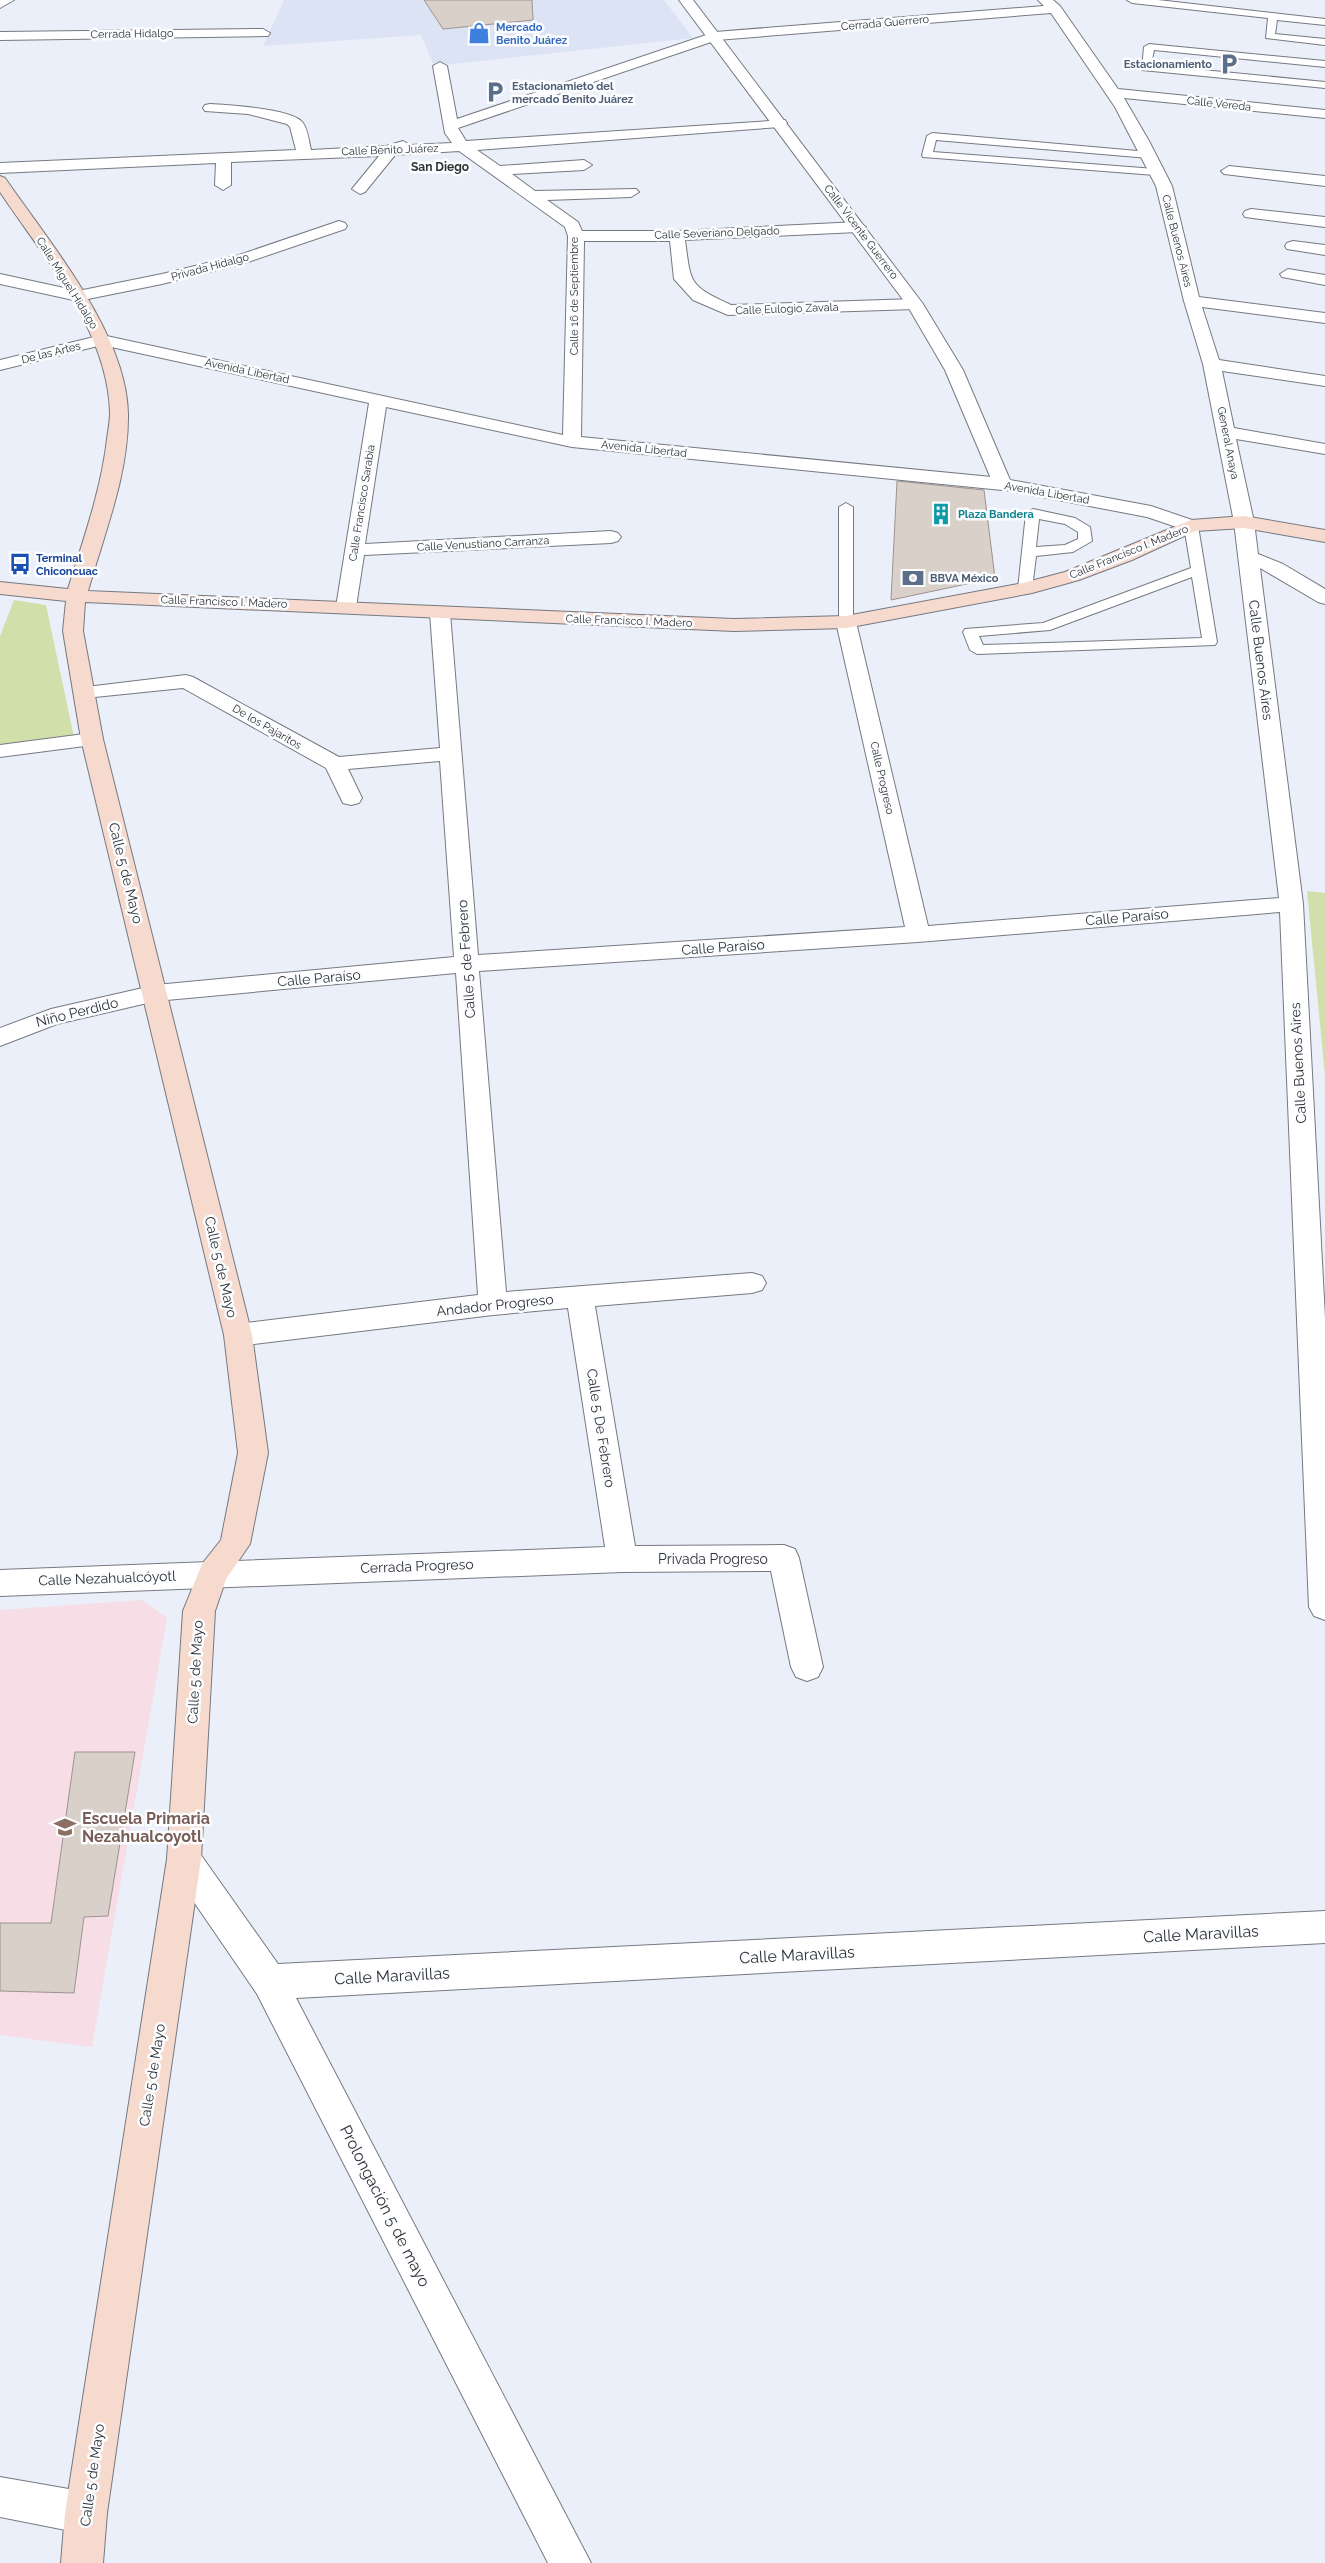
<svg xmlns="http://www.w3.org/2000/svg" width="1325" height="2563" font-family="Raleway,sans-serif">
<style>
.built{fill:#dce3f4}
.education{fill:#f7dee6}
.green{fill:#d1e0ab}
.building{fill:#dad0ca;stroke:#9d938e}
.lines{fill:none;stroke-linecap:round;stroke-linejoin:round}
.service-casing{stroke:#757981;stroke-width:2}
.minor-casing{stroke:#757981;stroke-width:2}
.tertiary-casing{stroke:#757981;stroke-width:2}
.secondary-casing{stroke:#757981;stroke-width:2}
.service{fill:#fff;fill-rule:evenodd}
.minor{fill:#fff;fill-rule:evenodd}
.tertiary{fill:#fff;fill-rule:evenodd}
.secondary{fill:#f7dace;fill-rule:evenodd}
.labels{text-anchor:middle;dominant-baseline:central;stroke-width:5;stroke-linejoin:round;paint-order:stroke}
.far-street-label{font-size:11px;fill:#303236;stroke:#fcfdff}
.far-shop-label{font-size:11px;font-weight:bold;fill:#366cbe;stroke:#fcfdff;text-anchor:start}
.far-service-label{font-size:11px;font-weight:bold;fill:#4e5e75;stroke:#fcfdff;text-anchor:start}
.far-culture-label{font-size:11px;font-weight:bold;fill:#0d838f;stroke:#fcfdff;text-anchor:start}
.far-transit-label{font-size:11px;font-weight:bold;fill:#164399;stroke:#fcfdff;text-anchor:start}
.far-neighbourhood-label{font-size:12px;font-weight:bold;fill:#303236;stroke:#fcfdff}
.street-label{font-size:14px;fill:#303236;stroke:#fcfdff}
.near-education-label{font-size:16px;font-weight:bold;fill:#785e54;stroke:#fcfdff;text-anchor:start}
.near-street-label{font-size:16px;fill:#303236;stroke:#fcfdff}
</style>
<rect width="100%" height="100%" fill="#ebeff9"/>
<path class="built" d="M284 0H664L693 38 434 66 421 35 263 46Z"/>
<path class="education" d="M142 1600 167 1618 92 2047 0 2035V1610Z"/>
<g class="green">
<path d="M14 600 46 605 74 737 0 746V636Z"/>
<path d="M1307 891 1325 893V1075Z"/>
</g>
<g class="building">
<path d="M424 0H532L533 20 443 29Z"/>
<path d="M897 481 984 490 995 578 891 600Z"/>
<path d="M75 1752H135L108 1916 84 1917 74 1993 0 1991V1923H51Z"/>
</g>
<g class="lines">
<g class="service-casing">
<g id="service">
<path d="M1127 0H1158L1325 19V25L1277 20 1275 34 1325 39V45L1266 38 1268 18 1132 3Z"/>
<path d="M1149 44 1325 61V67L1154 50 1151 65 1325 82V88L1142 70 1144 47Z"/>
<path d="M932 133 1149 152 1154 155 1149 158 936 140 933 152 1155 169 1161 172 1155 175 923 157 922 155 927 136Z"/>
<path d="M846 503 853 507V622L846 626 839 622V507Z"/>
<path d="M1033 509 1075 518 1090 527 1092 541 1073 552 1036 556 1032 589 1025 593 1018 589 1026 513ZM1039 519 1065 524 1078 532V539L1065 545 1036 547Z"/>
<path d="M1191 522 1198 526 1217 642 1215 645 977 654 970 650 963 632 965 629 1043 623 1191 568 1184 526ZM1192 577 1202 638 983 645 979 636 1050 630Z"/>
</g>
</g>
<g class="minor-casing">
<g id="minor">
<path d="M0 0H14L0 8Z"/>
<path d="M1038 0H1053L1060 6 1118 89 1325 110V118L1124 98 1149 141 1172 186 1199 297 1325 313V323L1202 307 1219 360 1325 376V386L1222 371 1234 428 1325 444V454L1236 439 1254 522 1258 554 1283 564 1325 589V604L1318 602 1260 568 1303 904 1325 1318V1620L1314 1616 1309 1607 1280 912 918 942 479 971 506 1292 752 1273 762 1276 766 1283 762 1290 752 1293 595 1306 635 1546 784 1545 795 1549 799 1558 823 1667 818 1677 807 1681 796 1677 791 1667 771 1571 622 1572 0 1596V1570L605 1547 568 1308 493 1315 238 1346 228 1343 224 1335 228 1327 238 1324 478 1295 456 973 156 1001 57 1024 0 1046V1028L51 1009 156 985 454 957 440 761 348 769 362 798 359 803 351 805 343 803 326 768 183 688 85 698 78 696 75 692 78 688 186 675 193 677 339 757 440 748 430 613 433 609H447L450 613 478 955 905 927 836 622 839 618H853L856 622 928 926 1279 898 1234 522 1203 364 1184 301 1156 186 1115 107 1051 13 717 40 458 128 466 141 785 120 787 123 780 127 477 150 500 166 584 160 592 165 584 170 512 174 535 191 636 189 639 192 631 197 547 200 578 222 582 231H677L858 222 866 227 858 232 685 240C691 285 689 285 731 305L915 299 923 304 915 309 728 315 693 300 674 279 670 241H584L581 437 1002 478 1009 480 1011 484 1009 488 1002 490 572 447 386 407 365 544 611 531 618 533 621 537 618 541 611 543 364 555 356 607 353 611H339L336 607 369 403 102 345 0 370V360L102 335 563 435 568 236 565 227 459 151 395 155 365 192 360 194 352 189 379 156 231 162V185L223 190 215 185 216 163 0 173V163L296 150 290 127 287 124 248 114 205 111 203 108 205 105 210 104C228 105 294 109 303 123 308 130 309 142 311 150L386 146 403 141 410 145 452 143 445 133 433 66 440 62 447 66 457 119 715 32 1044 6Z"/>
<path d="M263 29 270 33 268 36 0 40V32Z"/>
<path d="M1229 166 1325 176V186L1224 174 1221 171Z"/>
<path d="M1251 209 1325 217V227L1245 217 1243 214 1245 211Z"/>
<path d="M339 221 345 223 347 226 345 229 248 262 162 284 78 301 0 284V274L78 291 162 274 236 256Z"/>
<path d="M1293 241 1325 245V255L1287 249 1285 246 1287 243Z"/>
<path d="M1288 269 1325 275V285L1282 277 1280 274Z"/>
<path d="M92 733 100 734 103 739 100 744 0 757V745Z"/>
<path d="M184 1843 196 1848 278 1964 1325 1911V1943L296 1998 591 2563H548L257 1994 172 1870 167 1859 172 1848Z"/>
<path d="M0 2477 86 2492 101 2498 107 2513 101 2528 86 2534 0 2517Z"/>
</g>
</g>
<g class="tertiary-casing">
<path id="tertiary" d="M679 0H693L923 304 963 370 1010 480 1151 506 1198 522 1201 526 1198 530 1191 532 1147 517 995 488 945 370 907 305Z"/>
</g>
<g class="secondary-casing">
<path id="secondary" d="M0 176 5 178C49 242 127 334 128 414 129 474 104 534 88 591L734 619 846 616 1023 583 1065 572 1191 520 1244 516 1325 530V542L1244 528 1195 531 1132 560 1079 580 1032 593 846 628 734 631 85 602 83 631 103 739 252 1335 268 1453 250 1544 226 1579 215 1611 201 1859 107 2513 103 2563H61L65 2513 167 1859 183 1611 202 1564 221 1540 238 1453 224 1335 81 739 63 631 66 601 0 594V582L68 589C83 540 101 491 107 439 108 431 110 421 110 413 108 330 44 258 0 192Z"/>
</g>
<use href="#service" class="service"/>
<use href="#minor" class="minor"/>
<use href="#tertiary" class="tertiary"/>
<use href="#secondary" class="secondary"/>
</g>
<defs>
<g id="shop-bare" transform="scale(1.725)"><path d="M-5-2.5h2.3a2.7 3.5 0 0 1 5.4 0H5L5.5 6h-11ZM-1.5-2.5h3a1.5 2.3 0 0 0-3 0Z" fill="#3f7fe0" stroke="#fcfdff" stroke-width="2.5" paint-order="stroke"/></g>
<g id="parking-bare" transform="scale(1.725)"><path d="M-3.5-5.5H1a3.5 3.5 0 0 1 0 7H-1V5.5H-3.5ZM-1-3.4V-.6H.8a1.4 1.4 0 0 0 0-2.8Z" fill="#5c6f8a" stroke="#fcfdff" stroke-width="2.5" paint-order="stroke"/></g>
<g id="building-bare" transform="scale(1.725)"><path d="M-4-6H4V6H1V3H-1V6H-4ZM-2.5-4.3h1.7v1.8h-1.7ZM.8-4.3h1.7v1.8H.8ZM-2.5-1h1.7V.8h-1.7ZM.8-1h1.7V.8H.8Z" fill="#0f9aa8" stroke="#fcfdff" stroke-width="2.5" paint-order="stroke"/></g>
<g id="bus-bare" transform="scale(1.725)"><path d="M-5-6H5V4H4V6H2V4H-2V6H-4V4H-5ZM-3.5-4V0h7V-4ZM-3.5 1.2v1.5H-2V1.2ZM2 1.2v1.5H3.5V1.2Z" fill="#1a4fb4" stroke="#fcfdff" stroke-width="2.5" paint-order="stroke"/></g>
<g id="bank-bare" transform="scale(1.725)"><path d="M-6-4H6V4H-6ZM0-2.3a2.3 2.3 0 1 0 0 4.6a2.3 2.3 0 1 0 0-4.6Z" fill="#5c6f8a" stroke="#fcfdff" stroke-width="2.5" paint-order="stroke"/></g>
<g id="school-bare" transform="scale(1.725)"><path d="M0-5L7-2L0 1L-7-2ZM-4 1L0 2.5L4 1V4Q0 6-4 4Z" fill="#8d6e63" stroke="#fcfdff" stroke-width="2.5" paint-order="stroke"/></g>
</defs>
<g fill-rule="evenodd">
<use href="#shop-bare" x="479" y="33"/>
<use href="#parking-bare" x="1229" y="64"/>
<use href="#parking-bare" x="495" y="92"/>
<use href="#building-bare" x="941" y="514"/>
<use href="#bus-bare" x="20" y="564"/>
<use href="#bank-bare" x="913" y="578"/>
<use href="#school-bare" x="65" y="1827"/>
</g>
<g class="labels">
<g class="far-street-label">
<text transform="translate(885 23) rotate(-5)">Cerrada Guerrero</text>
<text transform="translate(132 34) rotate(-1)">Cerrada Hidalgo</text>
<text transform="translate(1219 104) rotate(6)">Calle Vereda</text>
<text transform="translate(390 150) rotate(-2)">Calle Benito Juárez</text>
<text transform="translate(861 232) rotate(53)">Calle Vicente Guerrero</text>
<text transform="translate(717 233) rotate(-2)">Calle Severiano Delgado</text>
<text transform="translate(1177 241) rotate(76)">Calle Buenos Aires</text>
<text transform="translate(210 267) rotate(-15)">Privada Hidalgo</text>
<text transform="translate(67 283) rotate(58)">Calle Miguel Hidalgo</text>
<text transform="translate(574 296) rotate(-90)">Calle 16 de Septiembre</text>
<text transform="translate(787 309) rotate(-2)">Calle Eulogio Zavala</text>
<text transform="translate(51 353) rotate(-14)">De las Artes</text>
<text transform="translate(247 371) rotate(12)">Avenida Libertad</text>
<text transform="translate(1228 443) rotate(79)">General Anaya</text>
<text transform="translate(644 449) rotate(6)">Avenida Libertad</text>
<text transform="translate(1047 493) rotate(10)">Avenida Libertad</text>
<text transform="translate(362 503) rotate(-81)">Calle Francisco Sarabia</text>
<text transform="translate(483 544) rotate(-3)">Calle Venustiano Carranza</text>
<text transform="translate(1129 552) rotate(-22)">Calle Francisco I. Madero</text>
<text transform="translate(224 602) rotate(2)">Calle Francisco I. Madero</text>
<text transform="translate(629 621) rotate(2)">Calle Francisco I. Madero</text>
<text transform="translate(267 727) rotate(30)">De los Pajaritos</text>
<text transform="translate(882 778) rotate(77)">Calle Progreso</text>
</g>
<g class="far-shop-label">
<text x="496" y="27">Mercado<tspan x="496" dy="13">Benito Juárez</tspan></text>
</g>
<g class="far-service-label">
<text x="1212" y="64" text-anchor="end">Estacionamiento</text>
<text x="512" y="86">Estacionamieto del<tspan x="512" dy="13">mercado Benito Juárez</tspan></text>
<text x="930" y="578">BBVA México</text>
</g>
<g class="far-culture-label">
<text x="958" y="514">Plaza Bandera</text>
</g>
<g class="far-transit-label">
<text x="36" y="558">Terminal<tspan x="36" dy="13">Chiconcuac</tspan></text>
</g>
<g class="far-neighbourhood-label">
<text x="440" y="167">San Diego</text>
</g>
<g class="street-label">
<text transform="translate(1261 660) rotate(83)">Calle Buenos Aires</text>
<text transform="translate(126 873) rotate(76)">Calle 5 de Mayo</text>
<text transform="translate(1127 917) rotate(-5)">Calle Paraíso</text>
<text transform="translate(723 947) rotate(-4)">Calle Paraíso</text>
<text transform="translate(466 959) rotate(-94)">Calle 5 de Febrero</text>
<text transform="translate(319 978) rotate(-5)">Calle Paraíso</text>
<text transform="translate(77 1012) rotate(-14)">Niño Perdido</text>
<text transform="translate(1298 1063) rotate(-93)">Calle Buenos Aires</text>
<text transform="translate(221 1267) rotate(77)">Calle 5 de Mayo</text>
<text transform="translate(495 1305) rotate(-6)">Andador Progreso</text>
<text transform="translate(601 1428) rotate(81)">Calle 5 De Febrero</text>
<text x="713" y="1559">Privada Progreso</text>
<text transform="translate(417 1566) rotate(-2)">Cerrada Progreso</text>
<text transform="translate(107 1578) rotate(-2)">Calle Nezahualcóyotl</text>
<text transform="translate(195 1672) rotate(-87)">Calle 5 de Mayo</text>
<text transform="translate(152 2075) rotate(-81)">Calle 5 de Mayo</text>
<text transform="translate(92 2475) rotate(-82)">Calle 5 de Mayo</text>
</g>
<g class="near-education-label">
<text x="82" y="1818">Escuela Primaria<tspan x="82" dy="18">Nezahualcoyotl</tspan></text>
</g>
<g class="near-street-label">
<text transform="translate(1201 1934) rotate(-3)">Calle Maravillas</text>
<text transform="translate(797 1955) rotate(-3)">Calle Maravillas</text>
<text transform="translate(392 1976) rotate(-3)">Calle Maravillas</text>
<text transform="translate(385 2206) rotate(63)">Prolongación 5 de mayo</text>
</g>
</g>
</svg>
